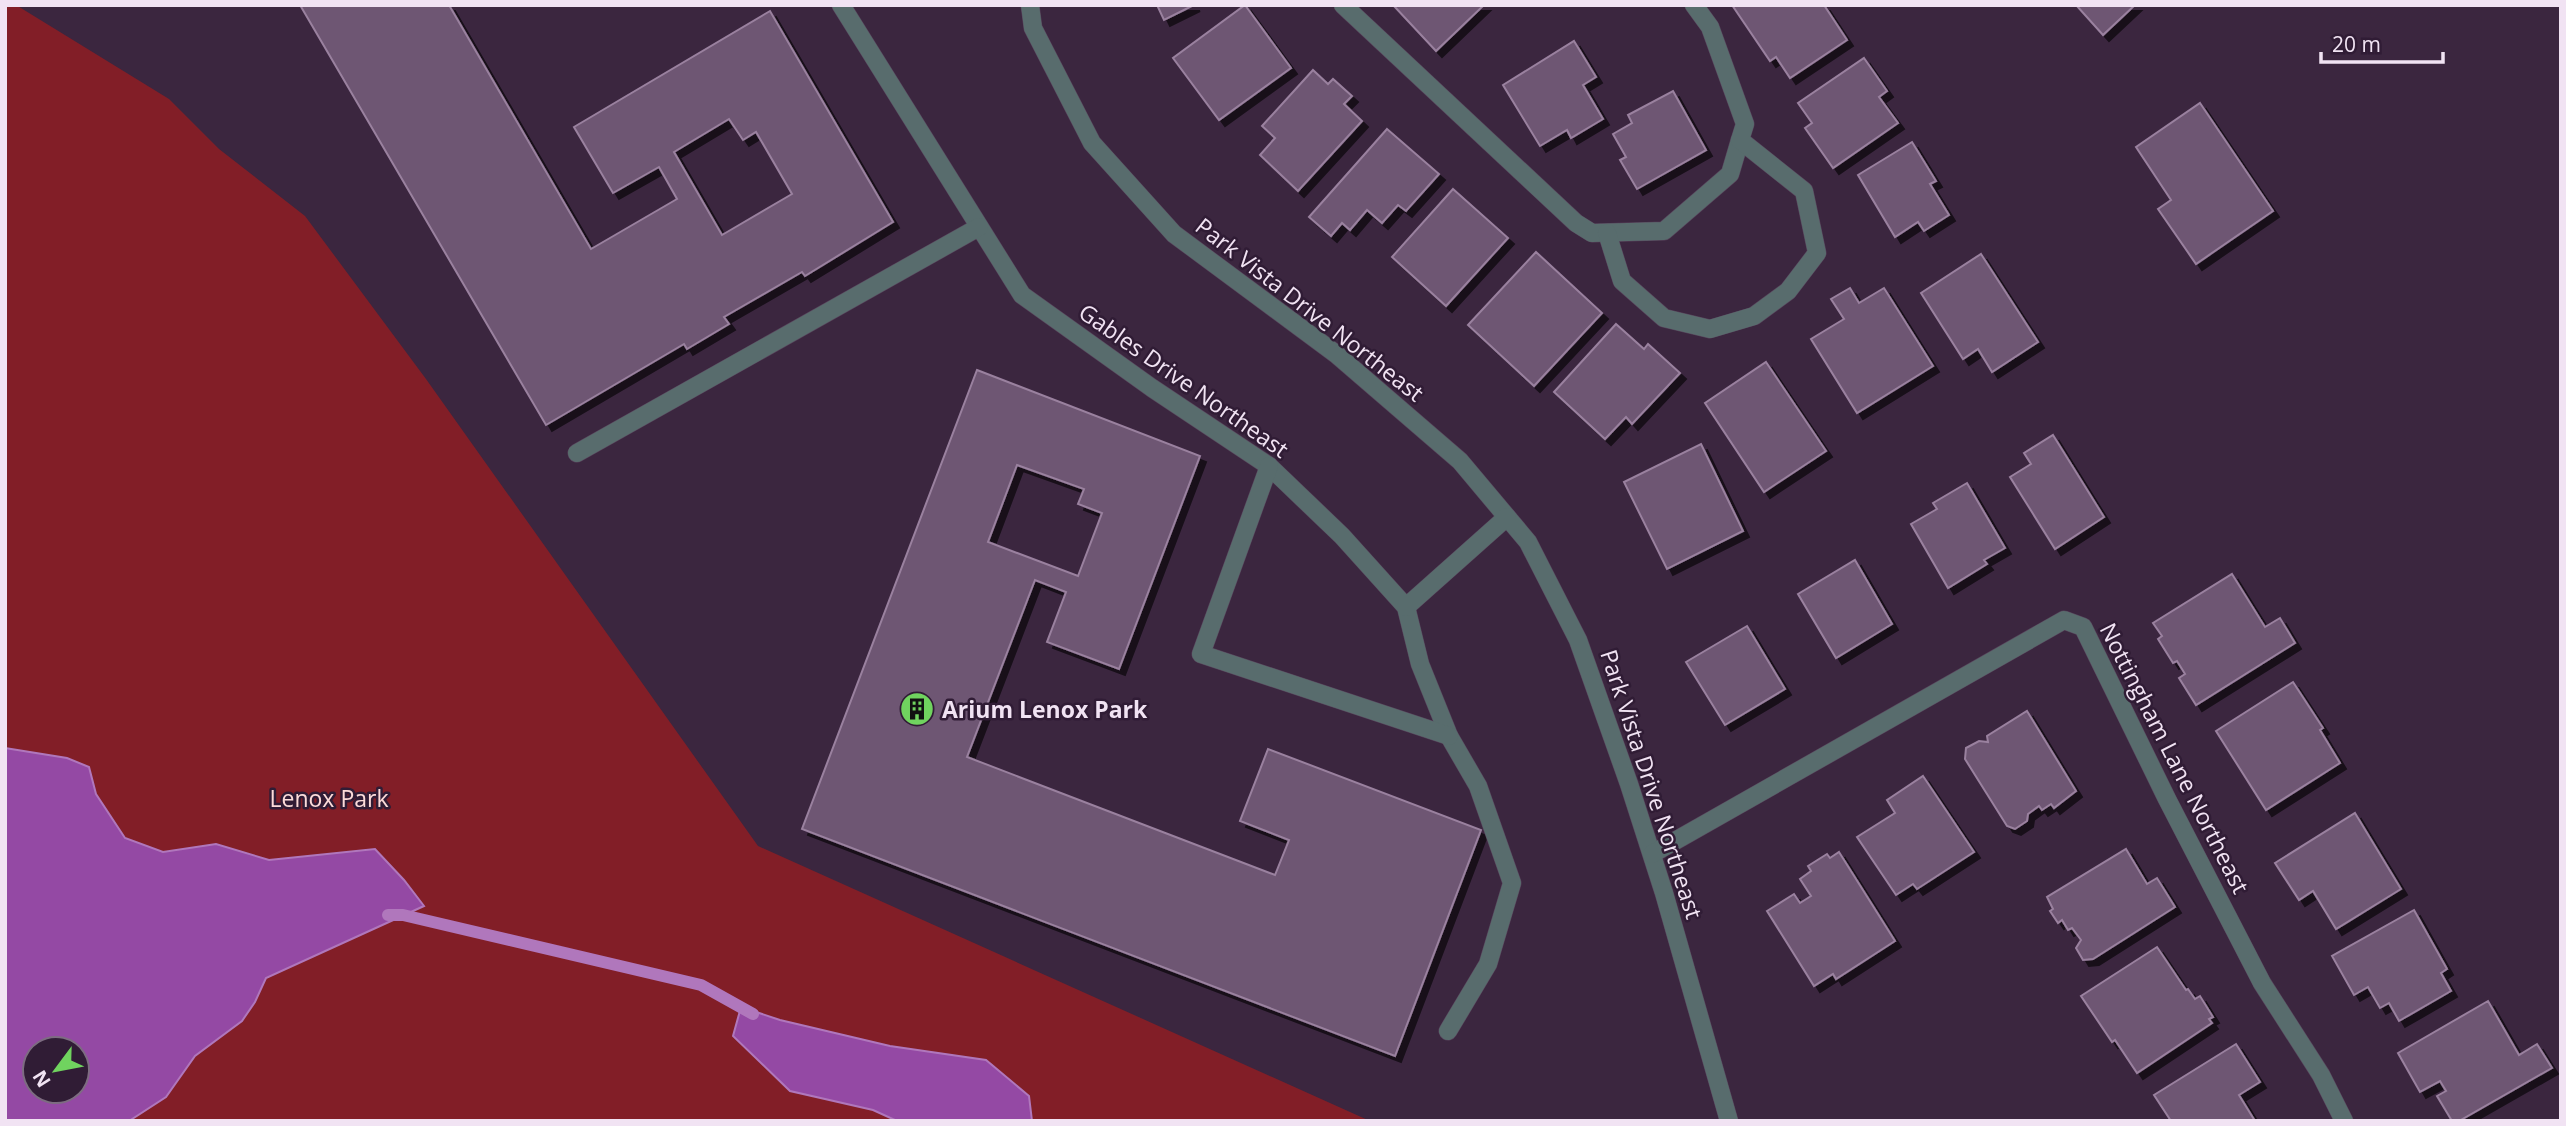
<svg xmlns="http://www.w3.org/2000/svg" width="2566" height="1126" font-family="'Open Sans',sans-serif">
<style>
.green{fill:#821e27;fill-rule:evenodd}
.water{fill:#9449a4;stroke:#b077bc;stroke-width:2;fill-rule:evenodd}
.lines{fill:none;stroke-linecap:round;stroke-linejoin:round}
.stream{stroke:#b077bc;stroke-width:12}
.building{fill:#6e5773;stroke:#9a819f;stroke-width:2;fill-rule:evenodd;filter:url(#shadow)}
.minor-casing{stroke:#58445c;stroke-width:19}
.minor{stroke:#586c6d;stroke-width:18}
.labels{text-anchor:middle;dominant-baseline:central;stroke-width:5;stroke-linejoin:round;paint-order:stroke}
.street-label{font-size:23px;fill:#f1e3f3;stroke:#301c35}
.poi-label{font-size:23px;font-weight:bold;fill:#f1e3f3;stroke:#301c35;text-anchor:start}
.park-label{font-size:23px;fill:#fcdbd9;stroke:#301c35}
</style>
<defs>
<filter id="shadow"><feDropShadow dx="6" dy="6" stdDeviation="0" flood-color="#0009"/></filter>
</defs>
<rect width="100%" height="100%" fill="#3b263f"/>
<path class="green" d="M5 5H16L169 99 219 149 305 216 426 379 758 846 1370 1121H5ZM35 1049H77V1091H35Z"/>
<g class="water">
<path d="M5 748 67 758 89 767 96 794 125 838 163 852 216 844 269 860 375 849 404 880 424 906 266 978 255 1002 242 1021 195 1056 166 1097 129 1121H5ZM35 1049H77V1091H35Z"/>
<path d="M741 1007 780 1020 890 1046 986 1060 1029 1096 1032 1121H897L873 1110 790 1091 733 1036Z"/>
</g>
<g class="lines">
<path class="stream" d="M388 915H403L701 985 753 1014"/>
</g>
<g class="building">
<path d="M300 5H449L591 249 677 199 659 167 613 193 574 127 770 11 893 222 805 276 802 272 724 317 729 324 687 349 684 344 546 425ZM729 119 743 140 756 132 792 194 722 235 674 152Z"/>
<path d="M1157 5H1194L1164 20Z"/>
<path d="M1245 5 1291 68 1219 120 1173 58Z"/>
<path d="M1393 5H1484L1436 51Z"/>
<path d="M1732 5H1824L1847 40 1790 78 1776 57 1770 61Z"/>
<path d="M2076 5H2135L2103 35Z"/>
<path d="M1574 41 1596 77 1583 85 1603 119 1571 138 1567 130 1540 146 1503 85Z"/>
<path d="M1864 58 1887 91 1879 97 1898 123 1833 168 1805 128 1812 123 1798 103Z"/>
<path d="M1313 70 1328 84 1333 79 1352 96 1344 104 1362 121 1298 191 1260 155 1275 138 1262 126Z"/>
<path d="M1673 91 1706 150 1637 189 1620 160 1626 157 1613 134 1632 123 1628 115Z"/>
<path d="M2200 103 2273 211 2196 264 2158 209 2171 200 2136 147Z"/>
<path d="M1387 129 1439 174 1406 211 1398 205 1382 223 1367 210 1350 230 1342 223 1331 236 1309 217Z"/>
<path d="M1912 142 1936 181 1930 184 1949 215 1924 231 1918 222 1895 237 1858 175Z"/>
<path d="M1453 189 1508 238 1446 306 1392 257Z"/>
<path d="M1536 252 1602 313 1534 386 1468 325Z"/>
<path d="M1981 254 2038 342 1992 372 1978 349 1963 359 1921 293Z"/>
<path d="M1850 288 1859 303 1884 288 1933 366 1857 413 1811 339 1844 319 1831 299Z"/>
<path d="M1616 324 1644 349 1648 344 1680 373 1632 424 1626 417 1605 439 1554 392Z"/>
<path d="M1766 362 1826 451 1764 492 1705 403Z"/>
<path d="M977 370 1200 456 1119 669 1047 642 1066 592 1035 580 967 757 1275 875 1289 840 1240 821 1268 749 1481 830 1395 1056 802 829ZM1017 465 1084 489 1078 504 1102 513 1078 576 988 542Z"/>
<path d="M2053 435 2104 517 2055 549 2010 477 2031 464 2024 453Z"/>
<path d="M1701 444 1743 531 1667 569 1624 482Z"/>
<path d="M1967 483 2005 548 1984 560 1987 564 1948 588 1911 524 1937 509 1933 503Z"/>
<path d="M1855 560 1892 624 1836 658 1798 594Z"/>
<path d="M2232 574 2265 627 2280 618 2295 643 2196 705 2179 678 2185 674 2177 661 2173 663 2158 639 2162 636 2153 623Z"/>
<path d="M1747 626 1785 689 1725 725 1686 662Z"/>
<path d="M2293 682 2323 728 2320 730 2340 763 2266 810 2216 731Z"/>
<path d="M2027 711 2076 791 2054 808 2051 804 2042 810 2039 806 2028 814 2027 821 2015 829 2007 826 1965 759 1966 748 1979 741 1988 742 1987 736Z"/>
<path d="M1923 776 1974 852 1917 889 1913 884 1896 895 1857 837 1895 813 1887 800Z"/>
<path d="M2355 813 2401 889 2336 929 2313 891 2299 900 2275 863Z"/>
<path d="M2126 849 2147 884 2157 878 2175 907 2093 959 2083 960 2076 948 2081 940 2072 928 2068 930 2062 920 2058 923 2050 911 2053 909 2047 897Z"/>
<path d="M1839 852 1895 941 1836 979 1833 974 1814 986 1767 911 1794 894 1800 903 1811 896 1800 879 1811 871 1808 866 1827 854 1830 858Z"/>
<path d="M2414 910 2447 969 2441 973 2451 991 2399 1021 2389 1003 2380 1008 2368 987 2354 995 2332 956Z"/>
<path d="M2157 947 2186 990 2188 989 2195 999 2200 996 2213 1017 2209 1019 2212 1023 2137 1073 2115 1040 2112 1042 2081 996Z"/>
<path d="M2488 1001 2519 1055 2537 1044 2552 1068 2459 1121H2452L2437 1096 2446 1091 2440 1081 2420 1092 2398 1053Z"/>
<path d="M2236 1044 2260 1082 2239 1095 2255 1121H2171L2154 1095Z"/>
</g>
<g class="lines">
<g class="minor-casing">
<g id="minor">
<path d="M841 5 1022 295 1152 388 1269 466 1342 536 1406 607 1420 664 1449 736 1478 786 1512 883 1488 964 1448 1031"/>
<path d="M1030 5 1033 28 1092 143 1174 234 1336 354 1460 461 1528 542 1578 640 1629 784 1664 893 1729 1121"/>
<path d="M1343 5 1576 223 1592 233 1664 231 1730 174 1740 140"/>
<path d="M1607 233 1622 281 1664 318 1710 329 1754 316 1788 291 1817 253 1804 191 1740 140 1745 124 1710 27 1694 5"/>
<path d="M577 453 979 227"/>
<path d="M1269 466 1201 654 1449 736"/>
<path d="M1406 607 1507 517"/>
<path d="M1652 854 2064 620 2083 627 2167 799 2262 983 2321 1075 2344 1121"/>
</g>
</g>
<use href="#minor" class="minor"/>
</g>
<defs>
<g id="building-disc" transform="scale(1.75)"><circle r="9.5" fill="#70d35f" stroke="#301c35"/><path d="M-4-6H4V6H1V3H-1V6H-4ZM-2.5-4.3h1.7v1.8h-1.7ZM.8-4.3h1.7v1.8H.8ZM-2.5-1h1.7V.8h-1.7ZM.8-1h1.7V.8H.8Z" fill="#111"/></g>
</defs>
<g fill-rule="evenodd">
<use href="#building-disc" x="917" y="709"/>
</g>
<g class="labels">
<g class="street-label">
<text transform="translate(1310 309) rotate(38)">Park Vista Drive Northeast</text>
<text transform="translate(1184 380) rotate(35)">Gables Drive Northeast</text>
<text transform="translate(2175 758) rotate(63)">Nottingham Lane Northeast</text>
<text transform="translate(1652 784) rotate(72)">Park Vista Drive Northeast</text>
</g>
<g class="poi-label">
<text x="942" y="709">Arium Lenox Park</text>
</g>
<g class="park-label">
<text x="329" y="798">Lenox Park</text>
</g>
</g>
<rect width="2566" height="1126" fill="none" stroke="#f1e3f3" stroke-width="14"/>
<g transform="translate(56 1070) rotate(238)"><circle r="33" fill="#301c35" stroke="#7d6c81" stroke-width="2"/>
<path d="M0-5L12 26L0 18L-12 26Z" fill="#70d35f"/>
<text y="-10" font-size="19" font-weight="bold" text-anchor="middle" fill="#f1e3f3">N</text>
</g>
<path d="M2321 52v10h122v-10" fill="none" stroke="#f1e3f3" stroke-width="3.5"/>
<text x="2332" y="52" font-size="21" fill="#f1e3f3" stroke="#301c35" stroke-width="5" paint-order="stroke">20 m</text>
</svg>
